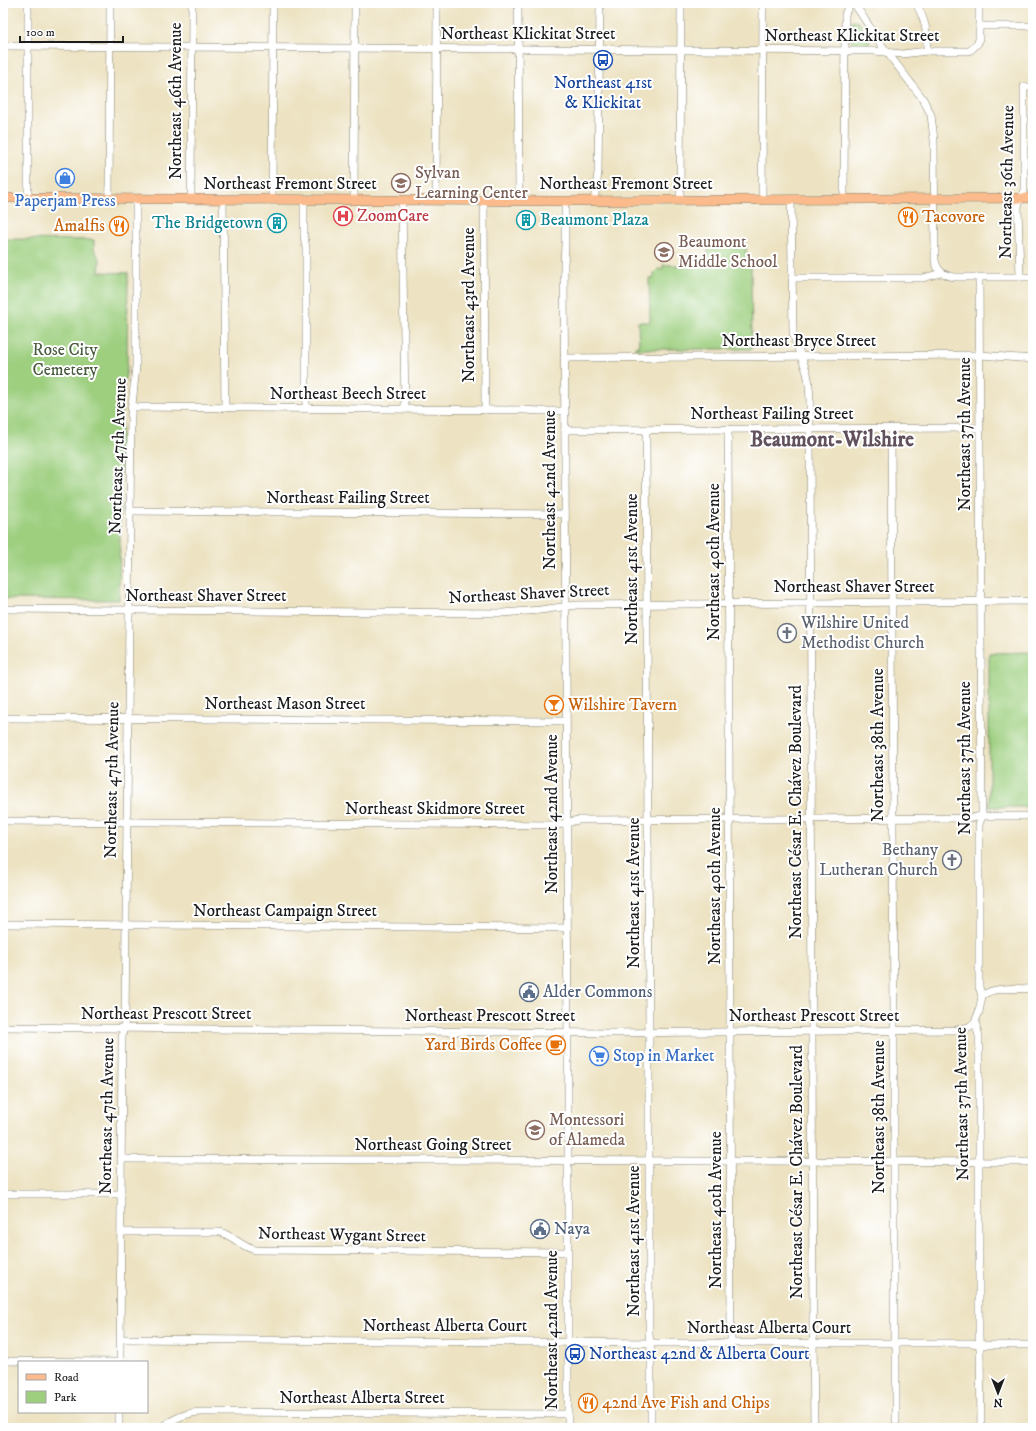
<svg xmlns="http://www.w3.org/2000/svg" width="1036" height="1431" font-family="'IM FELL DW Pica',serif">
<style>
.green{fill:#9dcf7f;stroke:#5c764e}
.lines{fill:none;stroke-linecap:round;stroke-linejoin:round}
.minor-casing{stroke:#848070;stroke-width:8}
.major-casing{stroke:#848070;stroke-width:10}
.minor{stroke:#fff;stroke-width:7}
.major{stroke:#fbbb8c;stroke-width:9}
.labels{text-anchor:middle;dominant-baseline:central;stroke-width:4;stroke-linejoin:round;paint-order:stroke}
.street-label{font-size:17px;fill:#1c1c1c;stroke:#fff}
.transit-label{font-size:17px;fill:#164399;stroke:#fff}
.education-label{font-size:17px;fill:#785e54;stroke:#fff;text-anchor:start}
.shop-label{font-size:17px;fill:#366cbe;stroke:#fff}
.health-label{font-size:17px;fill:#be3a42;stroke:#fff;text-anchor:start}
.food-label{font-size:17px;fill:#c56008;stroke:#fff;text-anchor:start}
.culture-label{font-size:17px;fill:#0d838f;stroke:#fff;text-anchor:start}
.park-label{font-size:17px;fill:#495b3f;stroke:#fff}
.worship-label{font-size:17px;fill:#5b616d;stroke:#fff;text-anchor:start}
.service-label{font-size:17px;fill:#4e5e75;stroke:#fff;text-anchor:start}
.district-label{font-size:21px;font-weight:bold;fill:#61515d;stroke:#fff}
</style>
<rect width="100%" height="100%" fill="#fff"/>
<filter id="ink" filterUnits="userSpaceOnUse"><feTurbulence type="fractalNoise" baseFrequency=".025" numOctaves="2"/><feDisplacementMap in="SourceGraphic" scale="8" xChannelSelector="R" yChannelSelector="G"/><feConvolveMatrix kernelMatrix="1 2 1 2 8 2 1 2 1" color-interpolation-filters="sRGB"/></filter>
<filter id="wash" filterUnits="userSpaceOnUse"><feTurbulence type="fractalNoise" baseFrequency=".012" numOctaves="4" result="noise"/><feDisplacementMap in="SourceGraphic" scale="16" xChannelSelector="R" yChannelSelector="G"/><feGaussianBlur stdDeviation="0.9" result="paint"/><feColorMatrix in="noise" values="0 0 0 0 0 0 0 0 0 0 0 0 0 0 0 0 0 1.4 0 .05"/><feComposite in="paint" operator="in"/></filter>
<g filter="url(#wash)">
<rect width="100%" height="100%" fill="#ede3c3"/>
<g class="green">
<path d="M853 20C861 21 869 34 870 41L867 46C850 50 849 39 848 25Z"/>
<path d="M3 239 94 240V249L100 260 99 272 128 273 127 367 122 400 119 600 3 599Z"/>
<path d="M708 241 746 242V264L751 265 752 349H635V347H639L638 322H650L649 278H654V273L658 269H663V265H708Z"/>
<path d="M1033 652V807H989V653Z"/>
</g>
</g>
<g filter="url(#ink)">
<g class="lines">
<g class="minor-casing">
<g id="minor">
<path d="M518 3 519 201"/>
<path d="M854 3 880 43 923 99 931 115 934 140 935 260C937 271 943 275 954 277H1033"/>
<path d="M916 3C926 22 927 30 927 51"/>
<path d="M979 26H1033"/>
<path d="M3 46 875 51 902 54 927 51H968L971 50 978 43 979 39V3"/>
<path d="M28 198V3"/>
<path d="M109 199 110 3"/>
<path d="M191 199 192 3"/>
<path d="M223 199 225 408"/>
<path d="M791 199 793 332C796 347 803 359 807 373 811 389 810 407 810 423L813 1335 814 1428"/>
<path d="M844 199 845 20V14L850 3"/>
<path d="M272 200 273 3"/>
<path d="M304 200V236L306 248V408"/>
<path d="M354 200 355 3"/>
<path d="M402 200 405 409"/>
<path d="M436 200 437 3"/>
<path d="M484 200 485 410"/>
<path d="M680 200 681 3"/>
<path d="M762 200 763 3"/>
<path d="M565 201V245L564 265 568 1056V1428"/>
<path d="M594 201 598 173 600 3"/>
<path d="M1020 277 1018 206 1024 190V87H1033"/>
<path d="M792 278H923L941 273"/>
<path d="M564 358 980 355 1033 359"/>
<path d="M131 407 525 410 539 411H565"/>
<path d="M891 428 894 1023V1343L896 1348V1421"/>
<path d="M728 429 731 1343"/>
<path d="M565 430 979 428"/>
<path d="M646 430 649 1032V1334L651 1350V1428"/>
<path d="M130 511 565 514"/>
<path d="M3 609 502 613 540 610 577 605 1033 601"/>
<path d="M3 718 566 721"/>
<path d="M3 821 558 825 578 820 972 818 982 816H1033"/>
<path d="M3 924 567 928"/>
<path d="M982 996C993 986 1019 989 1033 989"/>
<path d="M975 1022 979 1036V1337L980 1350 981 1428"/>
<path d="M3 1027 608 1033 957 1030 969 1027 975 1022 979 1012 982 996 979 987V825L982 816 979 278"/>
<path d="M121 1159 1033 1162"/>
<path d="M3 1194H121"/>
<path d="M122 1232H220C234 1236 242 1248 256 1250L567 1252"/>
<path d="M121 1339 658 1343H972L986 1345H1033"/>
<path d="M3 1361 120 1362"/>
<path d="M120 1362 122 1037 125 1020 131 415 136 366V199"/>
<path d="M119 1428V1412"/>
<path d="M160 1428C175 1418 187 1412 204 1412L568 1414"/>
</g>
</g>
<g class="major-casing">
<path id="major" d="M3 198 565 201 1033 198"/>
</g>
<use href="#minor" class="minor"/>
<use href="#major" class="major"/>
</g>
</g>
<defs>
<g id="bus-ring" transform="scale(1)"><circle r="9.5" fill="#fff" stroke="#1a4fb4" stroke-width="1.5"/><path d="M-5-6H5V4H4V6H2V4H-2V6H-4V4H-5ZM-3.5-4V0h7V-4ZM-3.5 1.2v1.5H-2V1.2ZM2 1.2v1.5H3.5V1.2Z" fill="#1a4fb4"/></g>
<g id="shop-ring" transform="scale(1)"><circle r="9.5" fill="#fff" stroke="#3f7fe0" stroke-width="1.5"/><path d="M-5-2.5h2.3a2.7 3.5 0 0 1 5.4 0H5L5.5 6h-11ZM-1.5-2.5h3a1.5 2.3 0 0 0-3 0Z" fill="#3f7fe0"/></g>
<g id="school-ring" transform="scale(1)"><circle r="9.5" fill="#fff" stroke="#8d6e63" stroke-width="1.5"/><path d="M0-5L7-2L0 1L-7-2ZM-4 1L0 2.5L4 1V4Q0 6-4 4Z" fill="#8d6e63"/></g>
<g id="hospital-ring" transform="scale(1)"><circle r="9.5" fill="#fff" stroke="#e0444e" stroke-width="1.5"/><path d="M-5-5h3v3.5h4V-5h3V5h-3V1.5h-4V5h-3Z" fill="#e0444e"/></g>
<g id="restaurant-ring" transform="scale(1)"><circle r="9.5" fill="#fff" stroke="#e8710a" stroke-width="1.5"/><path d="M-5-6h1v4h1v-4h1v4h1v-4h1v5L-1.5 .5V6h-2V.5L-5-1ZM5-6V6H3V1.5H1.5Q1.5-4 5-6Z" fill="#e8710a"/></g>
<g id="building-ring" transform="scale(1)"><circle r="9.5" fill="#fff" stroke="#0f9aa8" stroke-width="1.5"/><path d="M-4-6H4V6H1V3H-1V6H-4ZM-2.5-4.3h1.7v1.8h-1.7ZM.8-4.3h1.7v1.8H.8ZM-2.5-1h1.7V.8h-1.7ZM.8-1h1.7V.8H.8Z" fill="#0f9aa8"/></g>
<g id="church-ring" transform="scale(1)"><circle r="9.5" fill="#fff" stroke="#6b7280" stroke-width="1.5"/><path d="M-1.2-6h2.4v3.5h3.3v2.4h-3.3V6h-2.4V-.1h-3.3v-2.4h3.3Z" fill="#6b7280"/></g>
<g id="bar-ring" transform="scale(1)"><circle r="9.5" fill="#fff" stroke="#e8710a" stroke-width="1.5"/><path d="M-6-5H6L.8 .8V4.5H3.5V6h-7V4.5H-.8V.8Z" fill="#e8710a"/></g>
<g id="civic-ring" transform="scale(1)"><circle r="9.5" fill="#fff" stroke="#5c6f8a" stroke-width="1.5"/><path d="M-.6-6.5H3V-4.5H.6V-3L4-1V1h2V6H-6V1h2V-1L-.6-3ZM-1.2 2.5V6h2.4V2.5Z" fill="#5c6f8a"/></g>
<g id="cafe-ring" transform="scale(1)"><circle r="9.5" fill="#fff" stroke="#e8710a" stroke-width="1.5"/><path d="M-5.5-4.5H6V0H3Q3 3.5 0 3.5H-2.5Q-5.5 3.5-5.5 0ZM3-3.2v2h1.7v-2ZM-6 4.5H4V6H-6Z" fill="#e8710a"/></g>
<g id="supermarket-ring" transform="scale(1)"><circle r="9.5" fill="#fff" stroke="#3f7fe0" stroke-width="1.5"/><path d="M-6-5.5h2.5l.6 2H6L4.5 2H-2.5L-4.4-4H-6ZM-1.5 3.2a1.3 1.3 0 1 0 .1 0ZM3 3.2a1.3 1.3 0 1 0 .1 0Z" fill="#3f7fe0"/></g>
</defs>
<g fill-rule="evenodd">
<use href="#bus-ring" x="603" y="60"/>
<use href="#shop-ring" x="65" y="178"/>
<use href="#school-ring" x="401" y="183"/>
<use href="#hospital-ring" x="343" y="216"/>
<use href="#restaurant-ring" x="908" y="217"/>
<use href="#building-ring" x="526" y="220"/>
<use href="#building-ring" x="277" y="223"/>
<use href="#restaurant-ring" x="119" y="226"/>
<use href="#school-ring" x="664" y="252"/>
<use href="#church-ring" x="787" y="633"/>
<use href="#bar-ring" x="554" y="705"/>
<use href="#church-ring" x="952" y="860"/>
<use href="#civic-ring" x="529" y="992"/>
<use href="#cafe-ring" x="556" y="1045"/>
<use href="#supermarket-ring" x="599" y="1056"/>
<use href="#school-ring" x="535" y="1130"/>
<use href="#civic-ring" x="540" y="1229"/>
<use href="#bus-ring" x="575" y="1354"/>
<use href="#restaurant-ring" x="588" y="1403"/>
</g>
<g class="labels">
<g class="street-label">
<text x="528" y="34">Northeast Klickitat Street</text>
<text x="852" y="36">Northeast Klickitat Street</text>
<text transform="translate(176 101) rotate(-90)">Northeast 46th Avenue</text>
<text transform="translate(1007 182) rotate(-89)">Northeast 36th Avenue</text>
<text x="290" y="184">Northeast Fremont Street</text>
<text x="626" y="184">Northeast Fremont Street</text>
<text transform="translate(469 305) rotate(-90)">Northeast 43rd Avenue</text>
<text x="799" y="341">Northeast Bryce Street</text>
<text x="348" y="394">Northeast Beech Street</text>
<text x="772" y="414">Northeast Failing Street</text>
<text transform="translate(965 434) rotate(-90)">Northeast 37th Avenue</text>
<text transform="translate(118 456) rotate(-88)">Northeast 47th Avenue</text>
<text transform="translate(550 490) rotate(-90)">Northeast 42nd Avenue</text>
<text x="348" y="498">Northeast Failing Street</text>
<text transform="translate(714 562) rotate(-90)">Northeast 40th Avenue</text>
<text transform="translate(632 569) rotate(-90)">Northeast 41st Avenue</text>
<text x="854" y="587">Northeast Shaver Street</text>
<text transform="translate(529 594) rotate(-3)">Northeast Shaver Street</text>
<text x="206" y="596">Northeast Shaver Street</text>
<text x="285" y="704">Northeast Mason Street</text>
<text transform="translate(878 745) rotate(-90)">Northeast 38th Avenue</text>
<text transform="translate(965 758) rotate(-90)">Northeast 37th Avenue</text>
<text transform="translate(112 780) rotate(-89)">Northeast 47th Avenue</text>
<text x="435" y="809">Northeast Skidmore Street</text>
<text transform="translate(796 812) rotate(-90)">Northeast César E. Chávez Boulevard</text>
<text transform="translate(552 814) rotate(-90)">Northeast 42nd Avenue</text>
<text transform="translate(715 886) rotate(-90)">Northeast 40th Avenue</text>
<text transform="translate(634 893) rotate(-90)">Northeast 41st Avenue</text>
<text x="285" y="911">Northeast Campaign Street</text>
<text x="166" y="1014">Northeast Prescott Street</text>
<text x="490" y="1016">Northeast Prescott Street</text>
<text x="814" y="1016">Northeast Prescott Street</text>
<text transform="translate(962 1104) rotate(-91)">Northeast 37th Avenue</text>
<text transform="translate(107 1116) rotate(-89)">Northeast 47th Avenue</text>
<text transform="translate(879 1117) rotate(-90)">Northeast 38th Avenue</text>
<text x="433" y="1145">Northeast Going Street</text>
<text transform="translate(797 1172) rotate(-90)">Northeast César E. Chávez Boulevard</text>
<text transform="translate(716 1210) rotate(-90)">Northeast 40th Avenue</text>
<text transform="translate(342 1235) rotate(1)">Northeast Wygant Street</text>
<text transform="translate(634 1241) rotate(-90)">Northeast 41st Avenue</text>
<text x="445" y="1326">Northeast Alberta Court</text>
<text x="769" y="1328">Northeast Alberta Court</text>
<text transform="translate(552 1330) rotate(-90)">Northeast 42nd Avenue</text>
<text x="362" y="1398">Northeast Alberta Street</text>
</g>
<g class="transit-label">
<text x="603" y="83">Northeast 41st<tspan x="603" dy="20">&amp; Klickitat</tspan></text>
<text x="589" y="1354" text-anchor="start">Northeast 42nd &amp; Alberta Court</text>
</g>
<g class="education-label">
<text x="415" y="173">Sylvan<tspan x="415" dy="20">Learning Center</tspan></text>
<text x="678" y="242">Beaumont<tspan x="678" dy="20">Middle School</tspan></text>
<text x="549" y="1120">Montessori<tspan x="549" dy="20">of Alameda</tspan></text>
</g>
<g class="shop-label">
<text x="65" y="201">Paperjam Press</text>
<text x="613" y="1056" text-anchor="start">Stop in Market</text>
</g>
<g class="health-label">
<text x="357" y="216">ZoomCare</text>
</g>
<g class="food-label">
<text x="922" y="217">Tacovore</text>
<text x="105" y="226" text-anchor="end">Amalfis</text>
<text x="568" y="705">Wilshire Tavern</text>
<text x="542" y="1045" text-anchor="end">Yard Birds Coffee</text>
<text x="602" y="1403">42nd Ave Fish and Chips</text>
</g>
<g class="culture-label">
<text x="540" y="220">Beaumont Plaza</text>
<text x="263" y="223" text-anchor="end">The Bridgetown</text>
</g>
<g class="park-label">
<text x="65" y="350">Rose City<tspan x="65" dy="20">Cemetery</tspan></text>
</g>
<g class="worship-label">
<text x="801" y="623">Wilshire United<tspan x="801" dy="20">Methodist Church</tspan></text>
<text x="938" y="850" text-anchor="end">Bethany<tspan x="938" dy="20">Lutheran Church</tspan></text>
</g>
<g class="service-label">
<text x="543" y="992">Alder Commons</text>
<text x="554" y="1229">Naya</text>
</g>
<g class="district-label">
<text x="832" y="440">Beaumont-Wilshire</text>
</g>
</g>
<rect width="1036" height="1431" fill="none" stroke="#fff" stroke-width="16"/>
<rect x="18" y="1361" width="130" height="52" fill="#ffffff" stroke="#a4a4a4"/>
<rect x="26" y="1374" width="20" height="6" fill="#fbbb8c" stroke="#a4a4a4"/>
<text x="54" y="1381" font-size="12" fill="#1c1c1c">Road</text>
<rect x="26" y="1391" width="20" height="12" fill="#9dcf7f" stroke="#a4a4a4"/>
<text x="54" y="1401" font-size="12" fill="#1c1c1c">Park</text>
<g transform="translate(998 1393) rotate(180)" stroke="#ffffff" stroke-width="3" paint-order="stroke">
<path d="M0-3L7 15L0 10L-7 15Z" fill="#1c1c1c"/>
<text y="-6" font-size="11" font-weight="bold" text-anchor="middle" fill="#1c1c1c">N</text>
</g>
<path d="M20 36v6h103v-6" fill="none" stroke="#1c1c1c" stroke-width="2"/>
<text x="26" y="36" font-size="12" fill="#1c1c1c" stroke="#ffffff" stroke-width="3" paint-order="stroke">100 m</text>
</svg>
